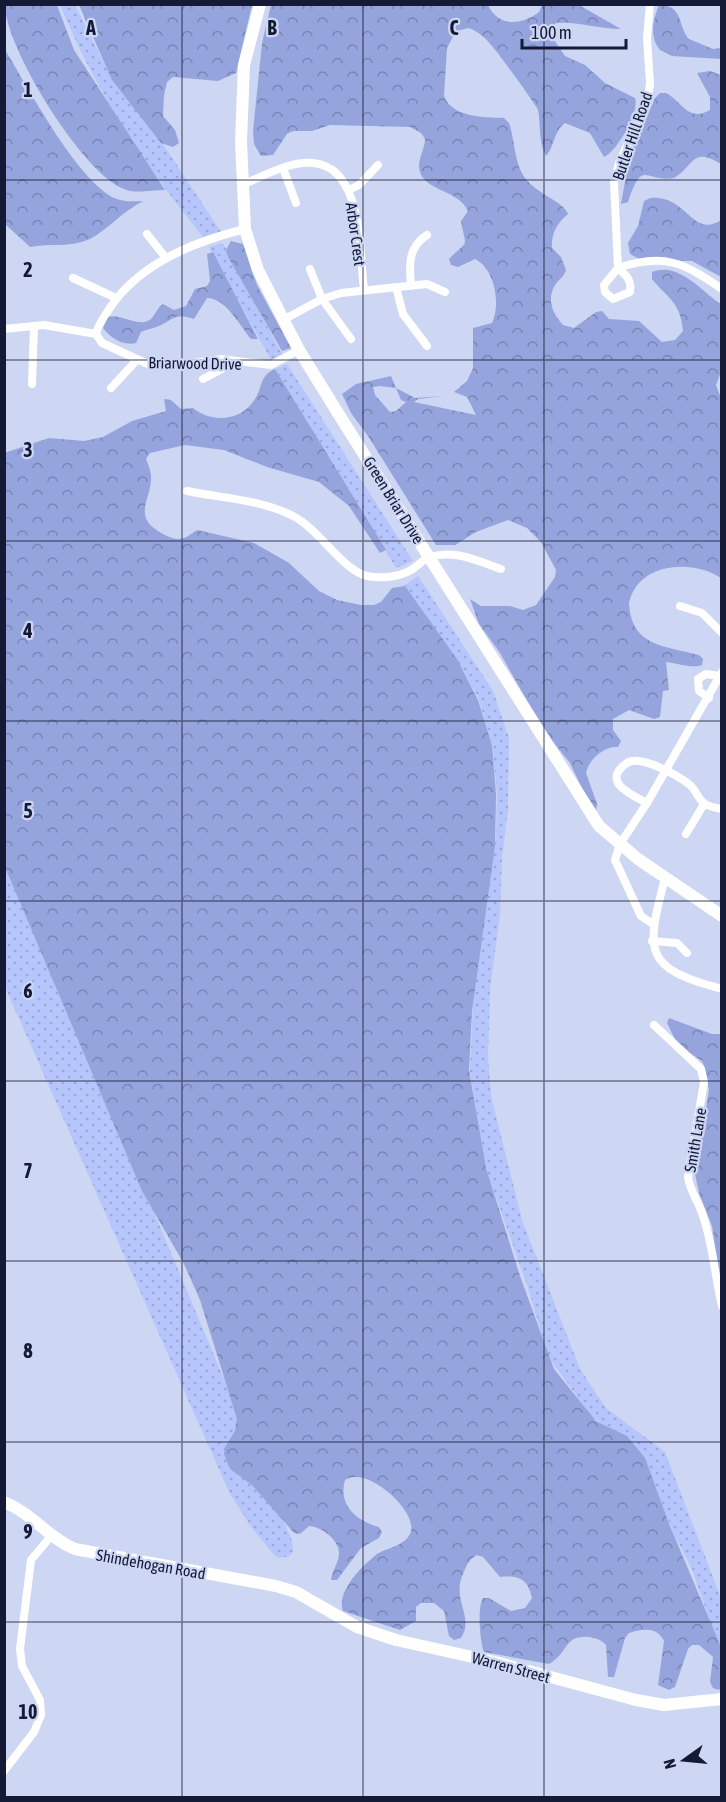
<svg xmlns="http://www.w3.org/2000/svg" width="726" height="1802" font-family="'Asap Condensed',sans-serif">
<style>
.grass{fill:url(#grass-dots)}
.forest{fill:url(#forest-crowns);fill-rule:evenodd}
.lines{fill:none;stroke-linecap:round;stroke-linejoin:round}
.street{stroke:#fff;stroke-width:8}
.secondary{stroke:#fff;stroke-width:12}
.grid{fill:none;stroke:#141a35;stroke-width:1.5;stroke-opacity:0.55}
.labels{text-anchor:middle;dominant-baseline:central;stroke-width:4.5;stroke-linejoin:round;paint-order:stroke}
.street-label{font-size:16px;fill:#141a35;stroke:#cdd6f3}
.grid-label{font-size:20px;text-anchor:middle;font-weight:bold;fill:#141a35;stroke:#cdd6f3;stroke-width:4.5;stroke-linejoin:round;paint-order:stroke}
</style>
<defs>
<pattern id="grass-dots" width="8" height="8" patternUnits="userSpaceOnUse" patternTransform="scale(1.5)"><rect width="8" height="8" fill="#b6c5fb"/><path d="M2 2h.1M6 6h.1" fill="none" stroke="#9ca9d8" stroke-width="1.8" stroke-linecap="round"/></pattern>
<pattern id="forest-crowns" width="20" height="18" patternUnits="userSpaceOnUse" patternTransform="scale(1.5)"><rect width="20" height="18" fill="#95a4dd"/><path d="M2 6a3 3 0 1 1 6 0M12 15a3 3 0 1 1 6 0" fill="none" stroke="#7885b4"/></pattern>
</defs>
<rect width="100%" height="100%" fill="#cdd6f3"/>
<g class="grass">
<path d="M60 5H75L110 75 161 141 221 232 204 238C146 167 95 90 60 5Z"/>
<path d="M223 243 282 354 271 360 209 247Z"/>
<path d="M287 364 413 561 396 568 275 369Z"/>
<path d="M418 576 493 691 509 738 508 810 502 857 500 914 490 990 488 1057 491 1096 522 1220 580 1369 606 1408 665 1452 721 1598V1653L692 1569 674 1534 643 1456 627 1438 593 1418 549 1358 527 1285 485 1166 470 1071 473 1005 490 866 496 839 497 792 492 744 478 697 458 662 404 586Z"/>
<path d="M4 855 292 1541 293 1551 290 1556 279 1558 275 1556 252 1528 230 1494 5 987Z"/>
</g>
<g class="forest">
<path d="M5 4 57 5 74 50 165 190C153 190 134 194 124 189 83 174 4 46 5 4Z"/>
<path d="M79 5H252L236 73 218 81 173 77 167 82 164 95 163 116 175 130 179 143 173 147 161 143 112 80Z"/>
<path d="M271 5H488C499 28 522 25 539 12L542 5H579L621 29C599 29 577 21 556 23L552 28 554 40 565 56 585 65 605 83 635 98C640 112 617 151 604 157L590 133 565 123C553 132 555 146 546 156 538 141 541 125 538 110 537 106 497 51 491 45 486 38 477 31 469 28L456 31 447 48 444 96C452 118 485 117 504 118L509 123C515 140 514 163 525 178 537 194 564 202 568 214 557 223 551 234 552 248L561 257 566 270C564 277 559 279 555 285 546 301 553 313 563 325L574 328 596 312 602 311 609 319 639 321 662 342 675 340 683 331C680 301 669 300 652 279V272C679 261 702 292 721 304V372L716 385 722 401 721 578C693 559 638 562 629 603 631 647 666 646 699 655L703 659 702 665C693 669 677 663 666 662L669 690 663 691 660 717 654 719 629 710 613 719V730L621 741 618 747C604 746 589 759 586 773L597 804 596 810 591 807 570 763 543 729 500 653 479 624 470 599 481 606H510L523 610 536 605 555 577 556 570 541 542 527 528 508 520 476 532 455 545H436L368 436 351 413 342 394 356 384 391 376 396 388 415 398 443 396 418 399 414 402 476 415 467 397 454 392 467 381 473 368V328L492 323C501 304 495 269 475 259L458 267 451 265 449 259C470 238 466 250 461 221L468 211C458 188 420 192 419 166 419 157 425 148 425 139L421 133 410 127 330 125 312 131H293L287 134 273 155 261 156 254 144 253 131 262 43ZM380 386 396 388 401 400 406 402 396 411 390 412 375 395 373 387Z"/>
<path d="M659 5C683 4 678 27 689 39L713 49 721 48V59L672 56 660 50C649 36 653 20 659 5Z"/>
<path d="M4 48C25 82 82 191 120 200 127 202 136 201 143 201 123 211 107 230 90 239 70 248 50 243 30 247L5 224Z"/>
<path d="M710 71 721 75V164C692 146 695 165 674 178 645 183 643 157 628 202L621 204 629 159 655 98 660 93H666C682 101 688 123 710 110V97L697 73Z"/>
<path d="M650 198C687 194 692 239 721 220V277L692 261 641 260 630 254 628 243 638 226 644 201Z"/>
<path d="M231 241 243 244 257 285 291 348 282 351 228 257 226 250Z"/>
<path d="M213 252 258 339H251C240 326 226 298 207 298L194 319C175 313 176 318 161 325 155 328 148 329 141 332L136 343C122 346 111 338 103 328L108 317C121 313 139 329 151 319 156 314 157 308 163 304L174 310 186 306 195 289 207 286 210 281 207 254Z"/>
<path d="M275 369 386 550 380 553 349 506 319 482 267 467 224 450 185 445 150 453 146 459C148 464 151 471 151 477 152 499 130 517 163 534 179 542 183 540 197 530L254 543 289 563 319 591 337 600 361 605H374L381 602 392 588 405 586 457 659 478 700 492 745 496 794 495 846 472 1011 469 1070 486 1168 520 1276 554 1369 596 1421 627 1436 645 1458 670 1526 721 1647V1687L719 1690 713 1688 710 1682 713 1657 699 1645H692L688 1649 675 1687 669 1690 658 1685 664 1641C657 1626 642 1629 629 1633L625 1638 614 1677H608L606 1645C601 1640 597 1638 589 1637 563 1635 569 1653 549 1664L484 1652C480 1643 477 1607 483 1598H489L511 1611 525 1608 532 1598C528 1579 519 1575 500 1577L483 1557 477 1555C468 1560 467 1565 463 1574 451 1600 475 1617 461 1638L454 1640 449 1636 444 1611 434 1603H421L416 1607V1621L400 1630 343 1611C336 1591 363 1565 377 1554 387 1548 408 1545 411 1531 416 1509 366 1465 345 1480 338 1505 356 1521 379 1527L382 1532 379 1538 361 1548 337 1580H331C332 1571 339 1562 339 1553 339 1540 321 1526 309 1526L300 1534 294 1533 252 1485 230 1469 224 1454 225 1447 235 1431 237 1419 200 1300 184 1264 142 1191 5 867 4 453 49 438 84 441 103 437 132 421 166 411 164 399 171 400 181 409 193 408C211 423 241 422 255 399 263 387 259 376 275 369Z"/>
<path d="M669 1018 712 1034H721V1287L712 1226 699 1193 695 1174 709 1090 704 1066 702 1061 678 1045 667 1023Z"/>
</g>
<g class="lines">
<g class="street">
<path d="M650 4 647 38 650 84 647 102 619 163 614 182 618 268C664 252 684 263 722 289"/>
<path d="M283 168 296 203"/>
<path d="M242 185C264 176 289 161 313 163 364 167 359 254 364 290"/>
<path d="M349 190 359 185 378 165"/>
<path d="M245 229C192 242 135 265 106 314 102 320 97 327 96 334L102 343 150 365 171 366 221 359 271 365 299 350"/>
<path d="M147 234 166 258"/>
<path d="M618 268C626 275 632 280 630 292L613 299 605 292 604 285Z"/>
<path d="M310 269 322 299 351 339"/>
<path d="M73 278 116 298"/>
<path d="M411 286C409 265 408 247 427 235"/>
<path d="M396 287 403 314 427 346"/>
<path d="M283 320 322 299 341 293 427 284 445 292"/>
<path d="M4 329 44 325 96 334"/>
<path d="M203 379 237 361"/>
<path d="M32 384 34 326"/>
<path d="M111 388 136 361"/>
<path d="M187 491C221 498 263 500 293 516 319 529 342 570 367 576 381 579 399 577 411 570 418 566 423 559 430 557 455 549 478 561 501 569"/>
<path d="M680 606 702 613 722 633"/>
<path d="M709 698 699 691 698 679 706 674 720 676"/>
<path d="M647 803C632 795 600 782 627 763 640 754 679 776 690 785 696 790 698 799 704 803 708 807 717 808 722 809"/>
<path d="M686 834 704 804"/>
<path d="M665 878C646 951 642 968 722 989"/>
<path d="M653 924 641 916 615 860 620 844 647 803 722 672"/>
<path d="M652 941 677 943 687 953"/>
<path d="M654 1025 701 1069 704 1082 688 1177C690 1192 699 1202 703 1216 713 1245 715 1277 722 1306"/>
<path d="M4 1771 34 1732 41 1715 40 1700 22 1666 20 1649 31 1560 51 1536"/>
</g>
<g class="secondary">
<path d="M260 4 244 65 241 142 245 229 258 270 299 350 341 418 599 826 638 859 722 916"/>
<path d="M4 1502C32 1513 48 1538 75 1549L276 1586 296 1592 357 1627 396 1640 495 1662 636 1700 664 1705 722 1699"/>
</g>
</g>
<path class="grid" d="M182 4V1798M363 4V1798M544 4V1798M4 180H722M4 360H722M4 541H722M4 721H722M4 901H722M4 1081H722M4 1261H722M4 1442H722M4 1622H722"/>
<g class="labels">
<g class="street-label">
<text transform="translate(632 136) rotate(-71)">Butler Hill Road</text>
<text transform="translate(356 234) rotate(82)">Arbor Crest</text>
<text transform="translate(195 363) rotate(1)">Briarwood Drive</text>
<text transform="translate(394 500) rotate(58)">Green Briar Drive</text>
<text transform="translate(695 1140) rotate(-80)">Smith Lane</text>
<text transform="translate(151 1564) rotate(10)">Shindehogan Road</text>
<text transform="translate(511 1667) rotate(15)">Warren Street</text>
</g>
</g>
<g class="grid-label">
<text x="91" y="35">A</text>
<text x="272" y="35">B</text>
<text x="454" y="35">C</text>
<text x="28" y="97">1</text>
<text x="28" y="277">2</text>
<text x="28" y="457">3</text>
<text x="28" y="638">4</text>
<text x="28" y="818">5</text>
<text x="28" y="998">6</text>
<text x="28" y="1178">7</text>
<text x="28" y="1358">8</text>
<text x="28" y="1539">9</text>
<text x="28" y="1719">10</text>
</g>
<rect width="726" height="1802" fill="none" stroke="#141a35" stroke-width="12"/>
<g transform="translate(684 1760) rotate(255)" stroke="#cdd6f3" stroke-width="4.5" paint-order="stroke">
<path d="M0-4.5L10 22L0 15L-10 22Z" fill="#141a35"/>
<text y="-9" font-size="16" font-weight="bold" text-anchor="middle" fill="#141a35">N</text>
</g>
<path d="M522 39v9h104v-9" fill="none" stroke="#141a35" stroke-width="3"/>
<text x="531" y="39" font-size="18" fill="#141a35" stroke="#cdd6f3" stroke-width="4.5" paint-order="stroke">100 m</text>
</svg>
